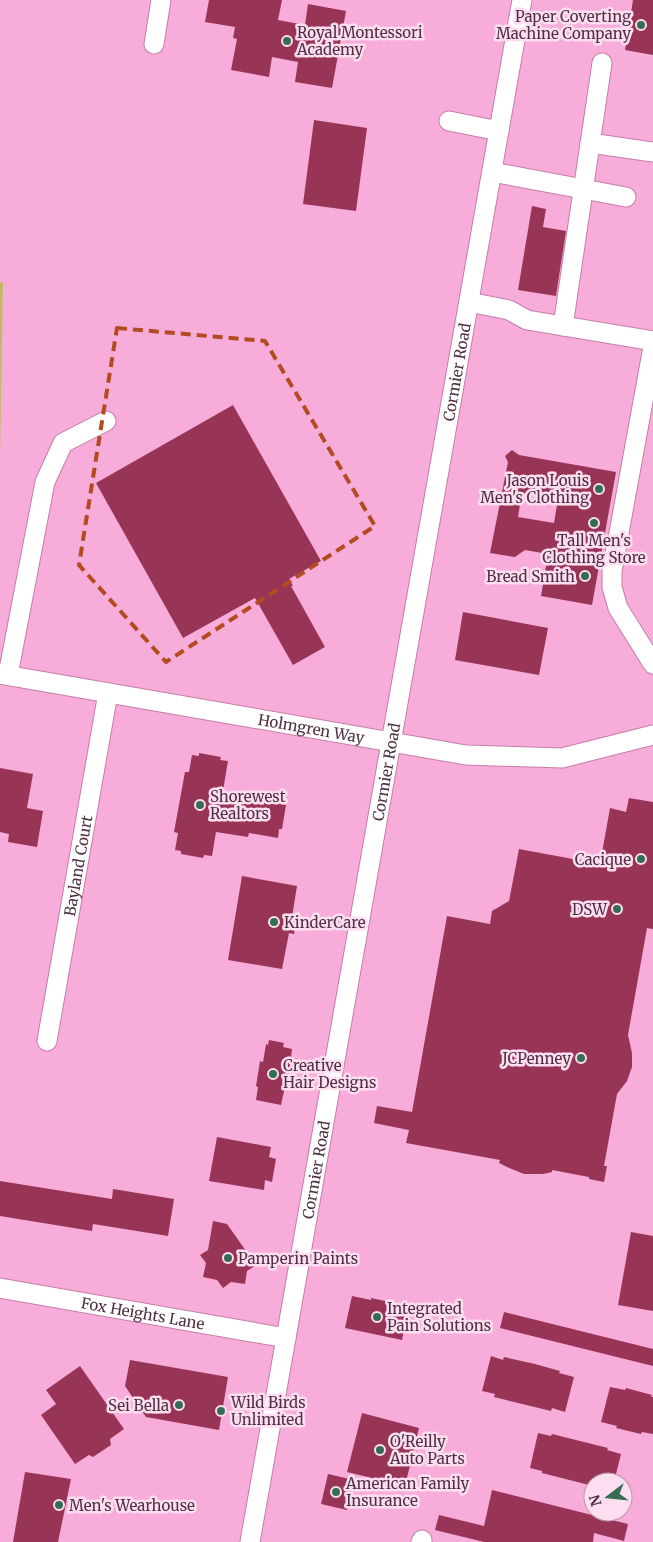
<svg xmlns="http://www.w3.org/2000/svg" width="653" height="1542" font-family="Merriweather,serif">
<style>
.green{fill:#c3ba68}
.building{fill:#983557;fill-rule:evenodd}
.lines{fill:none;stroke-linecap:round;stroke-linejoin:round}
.minor-casing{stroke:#c57da9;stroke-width:21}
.minor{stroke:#fff;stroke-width:19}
.marked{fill:none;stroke:#b24b1f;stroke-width:4;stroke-dasharray:10 6;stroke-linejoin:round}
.poi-dot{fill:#356d54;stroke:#fddef0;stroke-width:2}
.labels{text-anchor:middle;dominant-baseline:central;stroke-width:5;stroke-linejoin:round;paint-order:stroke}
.poi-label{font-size:15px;fill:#4f3043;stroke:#fddef0;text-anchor:start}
.street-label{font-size:15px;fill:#4f3043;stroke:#fddef0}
</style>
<rect width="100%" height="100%" fill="#f8acda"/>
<path class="green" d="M0 282H3L0 459Z"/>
<g class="building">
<path d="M209 0H282L278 20 305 25 308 4 346 11 332 88 295 82 298 62 272 57 269 77 231 70 237 39 233 38 235 27 205 22Z"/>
<path d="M633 0H653V55L625 50Z"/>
<path d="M314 120 367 128 356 211 303 204Z"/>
<path d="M532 206 546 209 543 227 566 231 556 296 518 290Z"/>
<path d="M233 405 321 561 289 579 293 586H291L325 647 293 665 255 598 183 638 96 483Z"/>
<path d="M512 450 519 455 616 472 592 605 541 596 548 554 525 550 515 557 490 553 508 462 505 456ZM522 493 558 499 554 523 518 517Z"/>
<path d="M463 612 548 628 539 675 455 660Z"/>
<path d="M199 753 221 757 220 760 228 761 222 797 264 805V801L286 805 282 829H279L278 838 249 833 248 837 216 832 212 856 204 855 203 858 181 854V851L175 850 178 833 174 832 185 772H189L192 755 199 756Z"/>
<path d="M0 768 33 774 27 808 43 811 37 847 8 842 9 834 0 832Z"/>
<path d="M629 798 653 802V929L647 928 628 1035 632 1053V1067L627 1081 617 1094 604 1166H607L604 1182 589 1179V1177L552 1170V1172L543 1174H524L507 1167 499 1163 500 1160 406 1143 409 1130 374 1123 377 1106 412 1112 447 916 490 924 492 911 509 901 519 849 600 864 610 808 626 812Z"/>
<path d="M242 876 297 886 292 917 297 918 294 934 289 933 282 969 228 960Z"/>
<path d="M269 1040 284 1043 283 1047 292 1049 288 1082H286L281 1105 256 1100 258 1087 256 1086 260 1061 263 1062 266 1044 268 1045Z"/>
<path d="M217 1137 271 1147 269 1157 276 1159 272 1182 265 1180 264 1190 209 1181Z"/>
<path d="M0 1181 112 1199 113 1189 174 1199 168 1236 93 1224 92 1231 0 1216Z"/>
<path d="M213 1221 227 1224 256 1265 247 1271 245 1284 231 1282 223 1288 217 1280 203 1277 206 1263 200 1255 208 1250Z"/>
<path d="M631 1232 653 1236V1311L618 1305Z"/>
<path d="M352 1296 371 1300V1298L409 1306 402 1340 345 1328Z"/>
<path d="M504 1312 653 1349V1366L500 1328Z"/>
<path d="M491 1356 503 1360 504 1357 535 1364 560 1371 559 1373 574 1377 565 1412 552 1408 551 1411 494 1397 495 1394 482 1391Z"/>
<path d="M130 1360 228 1377 219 1430 146 1417 125 1386Z"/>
<path d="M80 1366 124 1429 110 1439 111 1445 93 1457 89 1455 75 1464 41 1415 56 1404 46 1390Z"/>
<path d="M610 1387 625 1390 626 1388 652 1395 651 1397H653V1434L642 1432 641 1434 616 1428 617 1426 601 1422Z"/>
<path d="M362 1413 419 1428 405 1486 347 1472Z"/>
<path d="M538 1433 551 1436 552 1434 608 1448 607 1450 621 1454 614 1482H593V1486L542 1473V1471L530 1468Z"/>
<path d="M25 1472 71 1479 58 1542H13Z"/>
<path d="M328 1474 354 1480 347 1510 321 1504Z"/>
<path d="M492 1490 628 1524 624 1541 594 1533 593 1542H484L435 1530 439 1515 484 1526Z"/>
</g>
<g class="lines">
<g class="minor-casing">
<g id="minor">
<path d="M154 44 161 0"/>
<path d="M449 121 499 131"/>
<path d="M590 143 653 152"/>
<path d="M492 172 626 197"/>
<path d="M469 302 509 310 527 320 653 341"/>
<path d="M563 326 602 63"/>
<path d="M653 347 612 571V587L618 608 653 664"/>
<path id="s1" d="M0 674 466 755 562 758 653 735"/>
<path d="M8 675 45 482 63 443 106 421"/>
<path id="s2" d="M47 1041 108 693"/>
<path id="s3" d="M0 1288 286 1338"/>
<path id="s4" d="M250 1542 522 0"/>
<path d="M421 1542 422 1540"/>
</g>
</g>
<use href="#minor" class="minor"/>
</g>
<path class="marked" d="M117 328 265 341 375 526 166 662 79 565Z"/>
<g class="poi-dot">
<circle cx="641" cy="25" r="5"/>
<circle cx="287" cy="41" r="5"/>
<circle cx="599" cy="489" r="5"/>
<circle cx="594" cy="523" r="5"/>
<circle cx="585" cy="576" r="5"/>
<circle cx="200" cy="805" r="5"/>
<circle cx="641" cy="859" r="5"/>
<circle cx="617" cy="909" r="5"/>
<circle cx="274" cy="922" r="5"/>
<circle cx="581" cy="1058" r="5"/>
<circle cx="273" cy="1074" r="5"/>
<circle cx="228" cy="1258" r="5"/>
<circle cx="377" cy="1317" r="5"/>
<circle cx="179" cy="1405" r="5"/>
<circle cx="221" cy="1411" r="5"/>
<circle cx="380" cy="1450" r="5"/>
<circle cx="336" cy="1492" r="5"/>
<circle cx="59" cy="1505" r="5"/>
</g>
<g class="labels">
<g class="poi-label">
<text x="631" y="16" text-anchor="end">Paper Coverting<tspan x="631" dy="17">Machine Company</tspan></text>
<text x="297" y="32">Royal Montessori<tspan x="297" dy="17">Academy</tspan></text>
<text x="589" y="480" text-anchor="end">Jason Louis<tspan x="589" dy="17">Men's Clothing</tspan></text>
<text x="594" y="540" text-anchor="middle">Tall Men's<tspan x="594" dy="17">Clothing Store</tspan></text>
<text x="575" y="576" text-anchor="end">Bread Smith</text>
<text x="210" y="796">Shorewest<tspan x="210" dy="17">Realtors</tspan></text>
<text x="631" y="859" text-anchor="end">Cacique</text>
<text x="607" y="909" text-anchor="end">DSW</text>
<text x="284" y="922">KinderCare</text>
<text x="571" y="1058" text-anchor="end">JCPenney</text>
<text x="283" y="1065">Creative<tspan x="283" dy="17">Hair Designs</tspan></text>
<text x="238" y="1258">Pamperin Paints</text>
<text x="387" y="1308">Integrated<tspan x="387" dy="17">Pain Solutions</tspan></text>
<text x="231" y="1402">Wild Birds<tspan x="231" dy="17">Unlimited</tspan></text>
<text x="169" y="1405" text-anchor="end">Sei Bella</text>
<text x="390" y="1441">O'Reilly<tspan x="390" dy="17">Auto Parts</tspan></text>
<text x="346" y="1483">American Family<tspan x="346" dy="17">Insurance</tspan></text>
<text x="69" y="1505">Men's Wearhouse</text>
</g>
<g class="street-label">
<text stroke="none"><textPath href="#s4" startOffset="1188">Cormier Road</textPath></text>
<text stroke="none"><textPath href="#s1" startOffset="316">Holmgren Way</textPath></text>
<text stroke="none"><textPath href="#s4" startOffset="782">Cormier Road</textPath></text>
<text stroke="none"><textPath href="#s2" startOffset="178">Bayland Court</textPath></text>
<text stroke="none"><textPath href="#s4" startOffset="378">Cormier Road</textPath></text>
<text stroke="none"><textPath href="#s3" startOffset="145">Fox Heights Lane</textPath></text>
</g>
</g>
<g transform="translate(608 1497) rotate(254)"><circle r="24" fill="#fddef0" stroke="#b798ab"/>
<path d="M0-4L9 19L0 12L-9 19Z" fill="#356d54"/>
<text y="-8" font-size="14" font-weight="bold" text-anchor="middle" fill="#4f3043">N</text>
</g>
</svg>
